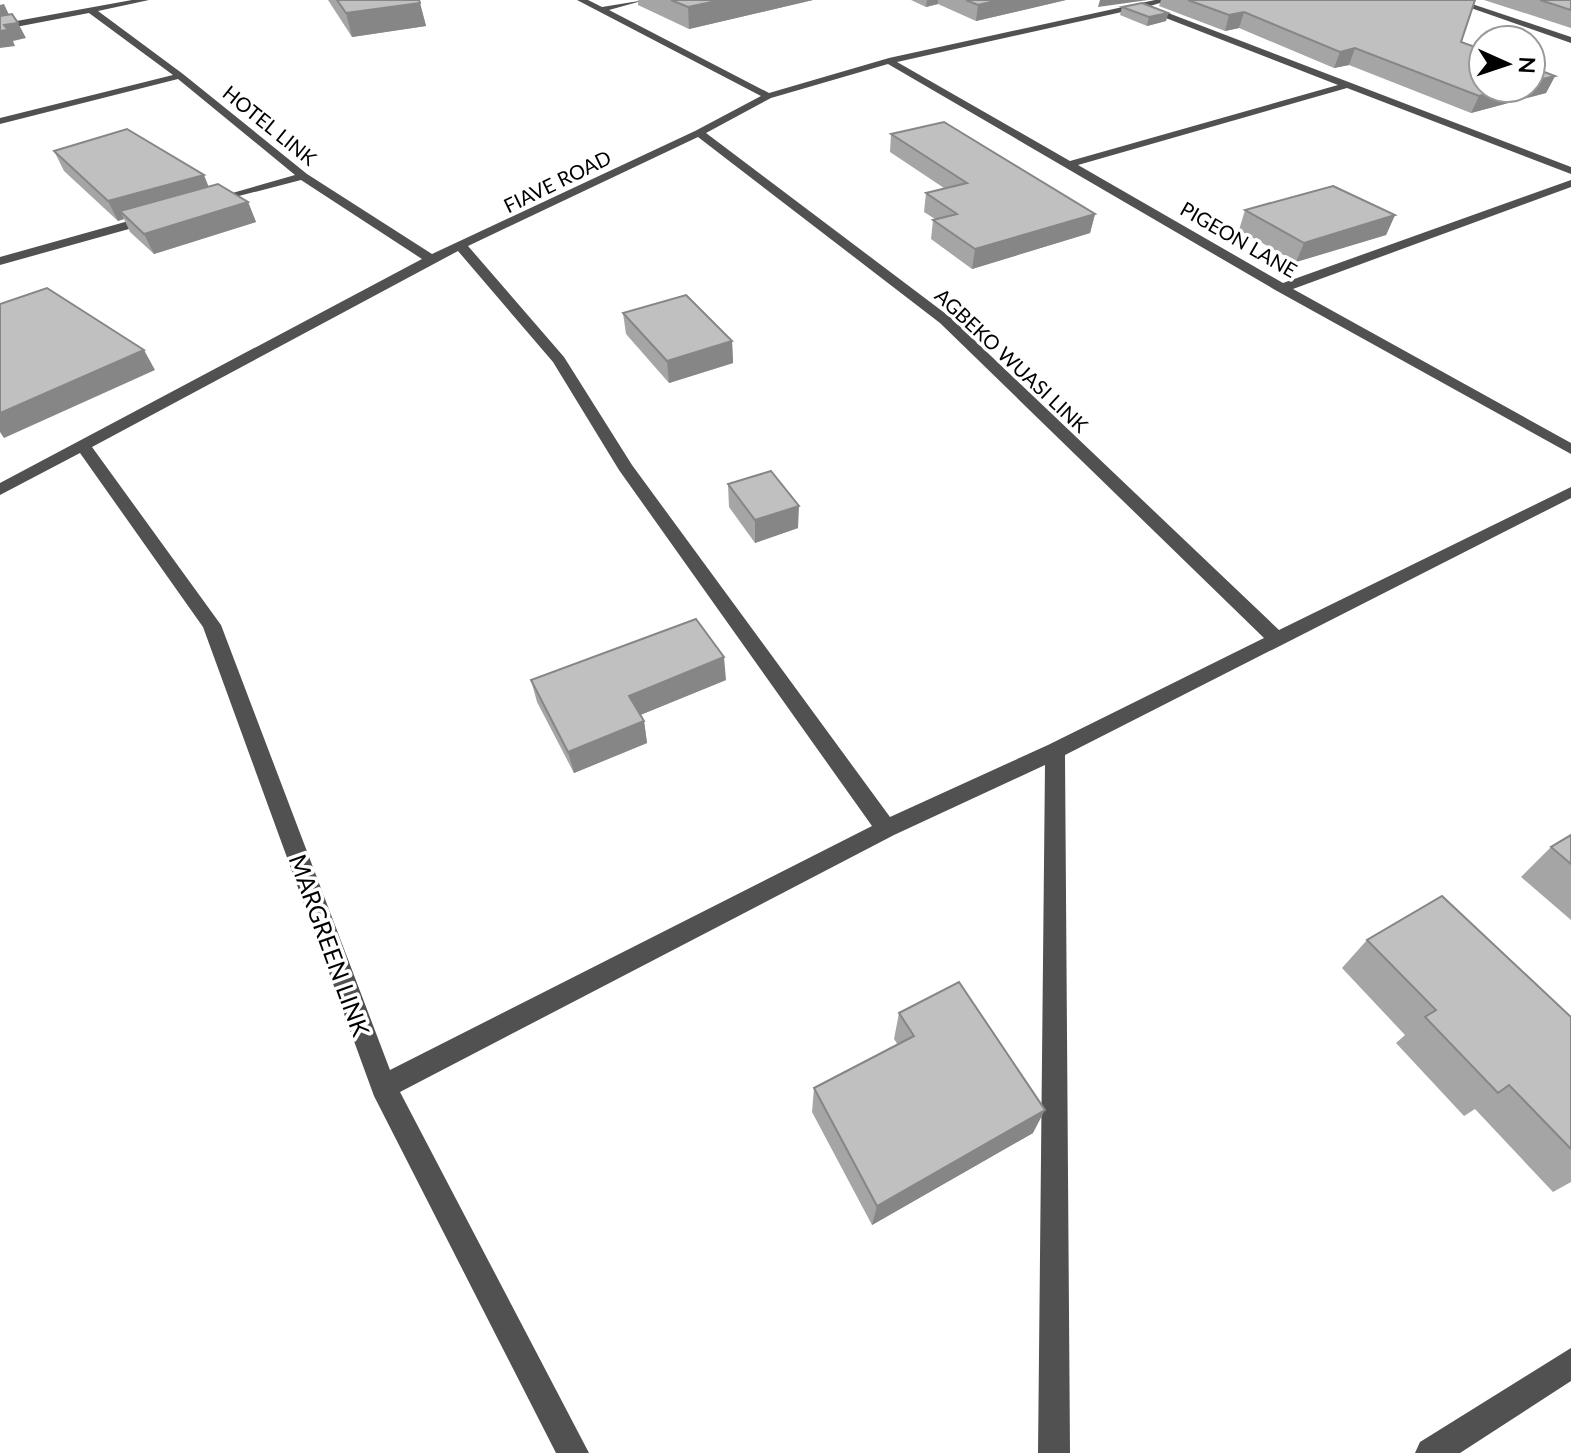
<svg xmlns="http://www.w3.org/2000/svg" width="1571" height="1453" font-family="Lato,sans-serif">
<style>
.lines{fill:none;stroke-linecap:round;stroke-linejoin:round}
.minor{fill:#515151;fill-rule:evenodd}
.wall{fill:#a5a5a5}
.shaded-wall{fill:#868686}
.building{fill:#c0c0c0;stroke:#868686;stroke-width:2}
.labels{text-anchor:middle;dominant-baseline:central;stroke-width:7;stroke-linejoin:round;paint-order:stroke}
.far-street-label{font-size:20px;fill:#000;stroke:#fff}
.street-label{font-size:24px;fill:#000;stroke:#fff}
</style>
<rect width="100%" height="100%" fill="#fff"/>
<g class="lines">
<g class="minor">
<path d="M132 0H149L98 11 183 74 307 174 432 254 695 131 761 96 577 0H588L602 7 645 0 609 10 769 93 889 58 1155 0H1170L1150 6 1571 167V174L1347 88 1078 165 1283 283 1571 180V187L1293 289 1571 443V454L1277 291 888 64 771 98 706 133 950 317 1279 630 1571 487V498L1065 755 1070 1453H1038L1045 765 894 835 400 1092 589 1453H556L374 1096 203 627 80 453 0 495V483L422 259 301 180 208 204V200L295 175 178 79 0 124V118L173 75 89 13 0 30V24ZM1140 8 1338 85 1070 161 897 62ZM698 137 940 323 1264 638 1048 745 890 817 632 465 564 357 468 246ZM458 251 553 362 619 470 872 826 390 1070 221 625 92 447Z"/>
<path d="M1448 0H1460L1571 37V43Z"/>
<path d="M150 215 156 219 154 222 0 265V257Z"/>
<path d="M1571 1348V1381L1460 1453H1415L1420 1442Z"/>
</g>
</g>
<g class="wall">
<path d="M328 0H419L426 26 352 37Z"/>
<path d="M638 0H813L689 29 638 5Z"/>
<path d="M911 0H1066L976 21 938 4 926 7Z"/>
<path d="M1161 0H1475L1461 42 1555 76 1546 93 1471 113 1349 65 1334 68 1239 28 1225 31 1159 6Z"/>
<path d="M1484 0H1571V28Z"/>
<path d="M1122 7 1168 13 1166 21 1147 26 1120 15Z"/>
<path d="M891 134 1095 214 1090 233 972 269 931 239 933 220 935 219 924 212 926 193 944 188 890 152Z"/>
<path d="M54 151 208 187 248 202 256 222 154 254 130 232 124 219 118 221 64 171Z"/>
<path d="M1245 210 1395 215 1386 235 1296 262 1239 230Z"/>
<path d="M623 313 732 341 733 363 669 383 626 334Z"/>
<path d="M728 484 798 528 755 543 729 507Z"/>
<path d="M531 680H726L640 715 644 721 647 743 574 773 537 702Z"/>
<path d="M1571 835V920L1521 877 1551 847Z"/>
<path d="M1367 940 1571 1017V1182L1553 1192 1475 1109 1464 1116 1396 1043 1405 1035 1342 968Z"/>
<path d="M899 1013 1033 1133 872 1225 812 1112 814 1088 898 1045 894 1039Z"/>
</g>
<g class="shaded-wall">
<path d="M721 0H813L689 29 688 7Z"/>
<path d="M927 0H938V4L926 7Z"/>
<path d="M999 0H1066L976 21 978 5Z"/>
<path d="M1100 0H1148L1098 7Z"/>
<path d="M420 3 426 26 352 37 346 13Z"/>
<path d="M4 4 11 19 0 22V5Z"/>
<path d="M1244 12 1239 28 1225 31 1229 15Z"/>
<path d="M1168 13 1166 21 1147 26 1149 17Z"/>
<path d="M18 23 26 38 13 41 15 46 0 48V31L4 25Z"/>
<path d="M1355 48 1349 65 1334 68 1340 52Z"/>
<path d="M1555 76 1546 93 1471 113 1479 96 1508 88H1531V82Z"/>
<path d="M204 175 212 195 120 211 124 219 118 221 108 201Z"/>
<path d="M248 202 256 222 154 254 144 234Z"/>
<path d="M1095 214 1090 233 972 269 975 249Z"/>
<path d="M1395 215 1386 235 1296 262 1304 243Z"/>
<path d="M732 341 733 363 669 383 667 361Z"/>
<path d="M144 350 155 370 4 438 0 432V413Z"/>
<path d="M799 506 798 528 755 543V520Z"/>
<path d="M724 657 726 680 633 718 629 696Z"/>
<path d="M644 721 647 743 574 773 568 752Z"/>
<path d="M1045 1110 1033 1133 872 1225 877 1206Z"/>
</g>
<g class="building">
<path d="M337 0H419L420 3 346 13Z"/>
<path d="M671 0H721L688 7Z"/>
<path d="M966 0H999L978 5Z"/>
<path d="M1188 0H1475L1461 42 1483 50V88H1508L1479 96 1355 48 1340 52 1244 12 1229 15Z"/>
<path d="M1540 0H1571V10Z"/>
<path d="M1142 3 1168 13 1149 17 1122 7Z"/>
<path d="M12 14 18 23 4 25 8 30 0 31V16Z"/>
<path d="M1531 67 1555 76 1531 82Z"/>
<path d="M944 122 1095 214 975 249 933 220 957 214 926 193 967 183 891 134Z"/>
<path d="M127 129 204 175 108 201 54 151Z"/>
<path d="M218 184 248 202 144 234 120 211Z"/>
<path d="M1333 186 1395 215 1304 243 1245 210Z"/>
<path d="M47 288 144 350 0 413V304Z"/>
<path d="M686 295 732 341 667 361 623 313Z"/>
<path d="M771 471 799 506 755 520 728 484Z"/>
<path d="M696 619 724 657 629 696 644 721 568 752 531 680Z"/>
<path d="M1571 835V864L1551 847Z"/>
<path d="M1442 896 1571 1017V1149L1509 1085 1498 1093 1425 1017 1436 1010 1367 940Z"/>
<path d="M959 982 1045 1110 877 1206 814 1088 914 1036 899 1013Z"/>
</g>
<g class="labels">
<g class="far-street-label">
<text transform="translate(270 125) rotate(39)">HOTEL LINK</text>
<text transform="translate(557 181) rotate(-26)">FIAVE ROAD</text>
<text transform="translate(1239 239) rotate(30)">PIGEON LANE</text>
<text transform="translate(1012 360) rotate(43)">AGBEKO WUASI LINK</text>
</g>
<g class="street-label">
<text transform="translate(330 945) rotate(70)">MARGREEN LINK</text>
</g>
</g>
<g transform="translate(1507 64) rotate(93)"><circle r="38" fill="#ffffff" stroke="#999999" stroke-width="2"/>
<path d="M0-6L14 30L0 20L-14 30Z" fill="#000000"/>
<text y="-12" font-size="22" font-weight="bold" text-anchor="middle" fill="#000000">N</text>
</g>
</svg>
